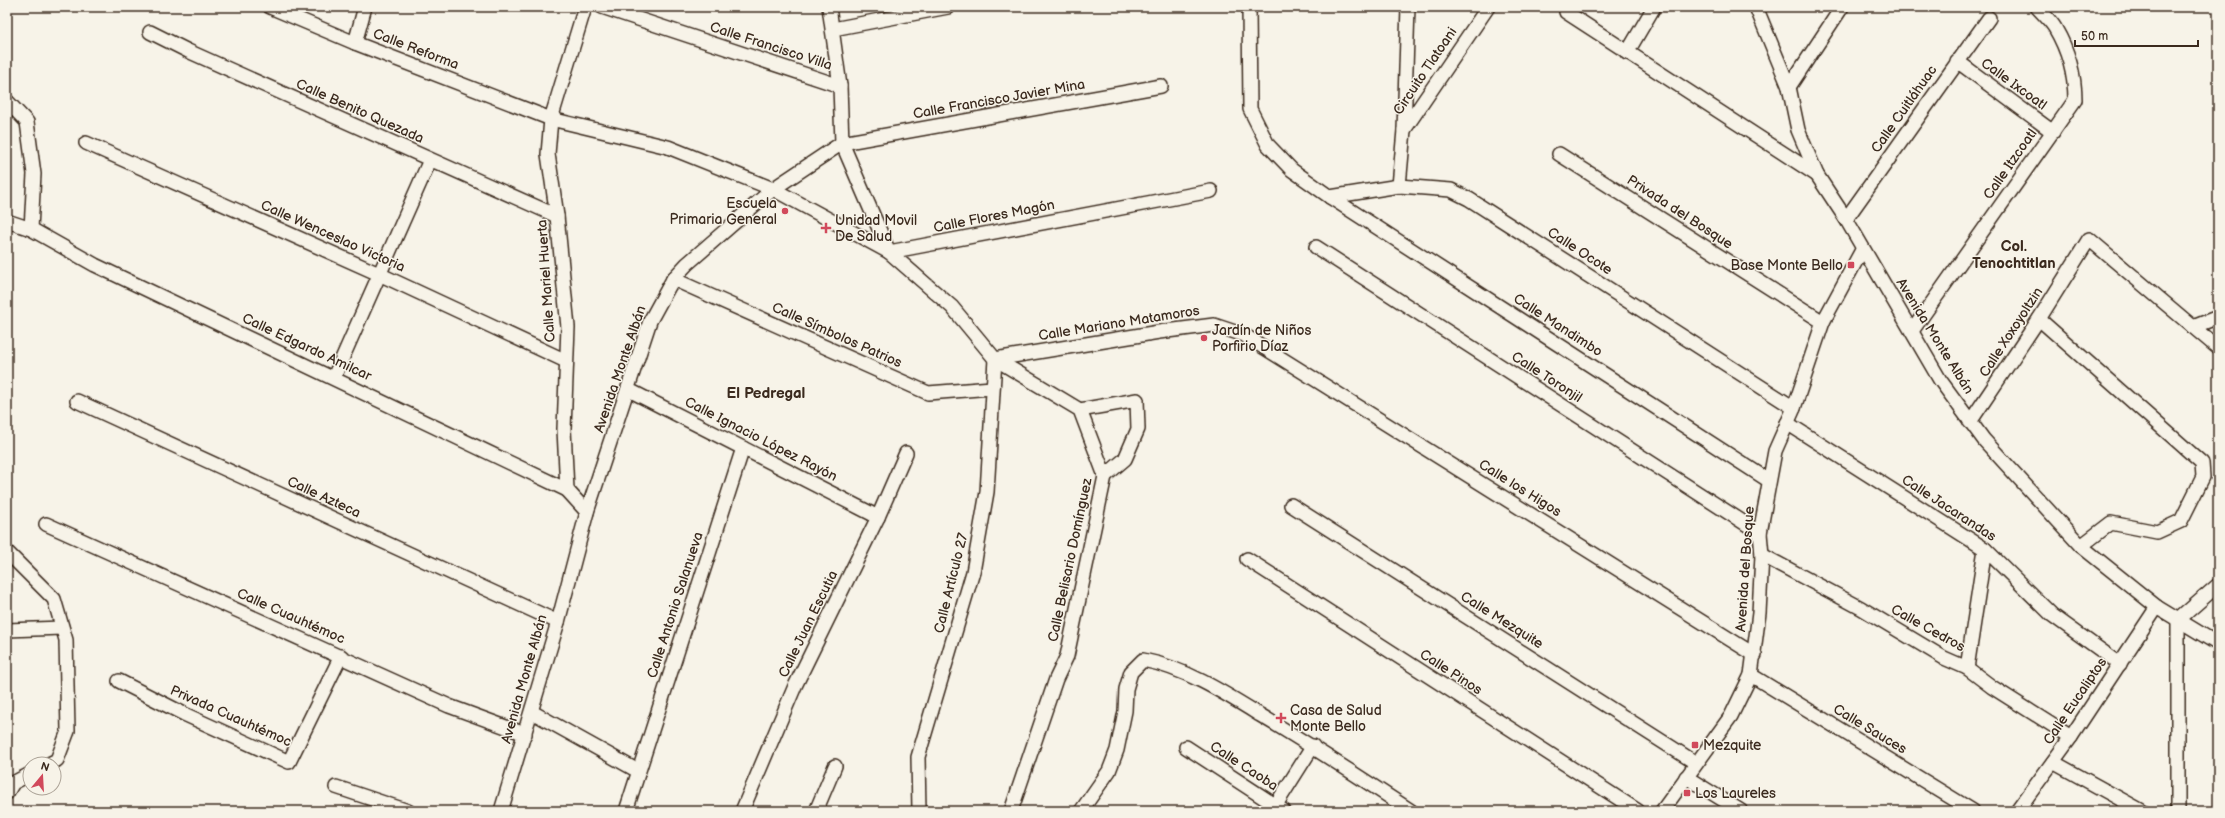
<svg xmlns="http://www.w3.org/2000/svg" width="2225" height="818" font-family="'Balsamiq Sans',sans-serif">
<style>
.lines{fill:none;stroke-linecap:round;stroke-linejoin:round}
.minor-casing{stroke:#3b2a1e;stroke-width:16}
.minor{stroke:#f7f3e8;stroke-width:13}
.poi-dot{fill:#d1495b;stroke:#f7f3e8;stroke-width:1.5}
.labels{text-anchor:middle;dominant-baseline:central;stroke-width:3;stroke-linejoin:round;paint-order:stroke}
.street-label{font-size:14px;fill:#3b2a1e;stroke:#f7f3e8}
.poi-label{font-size:14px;fill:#3b2a1e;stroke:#f7f3e8;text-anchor:start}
.neighbourhood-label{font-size:15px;font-weight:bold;fill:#3b2a1e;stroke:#f7f3e8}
</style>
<rect width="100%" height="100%" fill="#f7f3e8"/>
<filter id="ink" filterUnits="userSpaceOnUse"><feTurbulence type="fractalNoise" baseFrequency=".025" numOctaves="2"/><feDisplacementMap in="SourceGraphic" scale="8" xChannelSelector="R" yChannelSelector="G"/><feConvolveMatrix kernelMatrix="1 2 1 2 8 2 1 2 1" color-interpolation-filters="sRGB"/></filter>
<g filter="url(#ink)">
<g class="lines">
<g class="minor-casing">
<g id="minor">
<path d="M270 7 355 43 551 119 668 147 773 189 889 252 1211 191"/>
<path d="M602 7 840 86"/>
<path d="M829 7 840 86 842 143 889 252 952 307 995 359 1080 410 1105 476 1067 656 1056 679 1011 811"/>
<path d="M1249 7 1250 109 1268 145 1292 170 1330 197 1768 480"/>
<path d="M1756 7 1789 87 1798 130 1817 175 1846 219 1940 380 1984 440 2081 546 2157 607 2218 644"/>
<path d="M1566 12 1817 175"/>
<path d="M833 29 948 7"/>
<path d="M150 32 188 51 557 216"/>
<path d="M355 43 365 7"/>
<path d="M1627 53 1654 7"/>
<path d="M1957 61 2053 132"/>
<path d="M1789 87 1842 7"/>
<path d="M7 101 27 122 34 174 31 229"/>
<path d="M1404 130 1488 7"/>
<path d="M86 143 379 274 566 361"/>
<path d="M1559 154 1823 322"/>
<path d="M1399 186 1404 130 1408 7"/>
<path d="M1330 197 1399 186 1451 190 1469 199 1794 408"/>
<path d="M1846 219 1989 18"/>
<path d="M7 221 31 229 95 265 567 490 587 512"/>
<path d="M1316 247 1760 533"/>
<path d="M673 279 928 393 992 388"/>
<path d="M2039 319 2202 463 2203 477 2181 521 2157 532 2111 523 2081 546"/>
<path d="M2193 327 2218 317"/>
<path d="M1912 331 2075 100C2075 75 2068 50 2055 28 2051 21 2043 14 2037 7"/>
<path d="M995 359 1159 332 1214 325 1244 335 1755 655"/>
<path d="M334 377 430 160"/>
<path d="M629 390 878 517"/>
<path d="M77 401 558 622"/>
<path d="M1080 410 1137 400 1138 429 1125 459 1105 476"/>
<path d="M1970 422 2039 319 2089 239 2218 348"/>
<path d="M1787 423 1985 549 2052 615 2120 664"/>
<path d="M567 490 564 429 568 327 557 216 548 154 551 119 585 7"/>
<path d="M1291 505 1696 763"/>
<path d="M46 524 449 706 525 734"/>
<path d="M7 552 54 599 66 640 68 731 57 760 49 764"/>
<path d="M1762 555 1861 608 1944 658 1967 668 1992 687 2071 737"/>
<path d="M1247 559 1638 811"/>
<path d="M7 630 62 628"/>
<path d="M1967 668 1985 549"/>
<path d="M1751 675 1973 811"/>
<path d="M119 681 184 714 289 762 341 656"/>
<path d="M532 712 638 771"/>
<path d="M1186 747 1284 811"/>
<path d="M2053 762 2142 811"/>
<path d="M1686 777 1741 811"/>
<path d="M336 787 408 811"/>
<path d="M7 793 13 783 30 774"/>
<path d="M501 811 558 622 587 512 650 321 673 279 687 264 773 189 842 143 1161 86"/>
<path d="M626 811 743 448"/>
<path d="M742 811 795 686 878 517 906 453"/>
<path d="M816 811 835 766"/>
<path d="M919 811 918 757 973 572 987 492 995 359"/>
<path d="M1081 811 1109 771 1117 750 1125 711 1126 689 1131 672 1143 660C1185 668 1223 692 1260 715 1311 745 1361 778 1411 811"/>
<path d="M1272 811 1313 746"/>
<path d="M1662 811 1731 716 1751 675 1759 613 1762 555 1760 533 1775 451 1794 408 1823 322 1862 250"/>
<path d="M2017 811 2071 737 2157 607"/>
<path d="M2178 811V620L2218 585"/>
</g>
</g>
<use href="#minor" class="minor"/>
</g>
</g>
<g class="poi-dot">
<circle cx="785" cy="211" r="4"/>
<path d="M824 222h4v4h4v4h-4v4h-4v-4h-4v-4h4z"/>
<rect x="1847" y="261" width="8" height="8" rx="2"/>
<circle cx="1204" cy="338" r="4"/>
<path d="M1279 712h4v4h4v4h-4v4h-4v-4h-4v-4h4z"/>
<rect x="1691" y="741" width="8" height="8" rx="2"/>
<rect x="1683" y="789" width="8" height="8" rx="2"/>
</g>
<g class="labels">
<g class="street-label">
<text transform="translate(771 46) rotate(18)">Calle Francisco Villa</text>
<text transform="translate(416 49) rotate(21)">Calle Reforma</text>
<text transform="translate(1425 71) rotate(-56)">Circuito Tlatoani</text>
<text transform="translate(2014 84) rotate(36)">Calle Ixcoatl</text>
<text transform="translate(999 99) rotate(-10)">Calle Francisco Javier Mina</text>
<text transform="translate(1904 109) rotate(-55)">Calle Cuitláhuac</text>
<text transform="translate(360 111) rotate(24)">Calle Benito Quezada</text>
<text transform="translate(2010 164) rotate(-55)">Calle Itzcoatl</text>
<text transform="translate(1680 212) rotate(33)">Privada del Bosque</text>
<text transform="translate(994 216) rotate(-11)">Calle Flores Magón</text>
<text transform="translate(333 236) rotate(24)">Calle Wenceslao Victoria</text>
<text transform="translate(1580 251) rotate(33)">Calle Ocote</text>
<text transform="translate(546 281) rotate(-94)">Calle Mariel Huerta</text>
<text transform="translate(1119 323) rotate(-9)">Calle Mariano Matamoros</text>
<text transform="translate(1558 325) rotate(33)">Calle Mandimbo</text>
<text transform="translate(2011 332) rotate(-57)">Calle Xoxoyoltzin</text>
<text transform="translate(837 335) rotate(24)">Calle Símbolos Patrios</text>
<text transform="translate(1935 336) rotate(58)">Avenida Monte Albán</text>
<text transform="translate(307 347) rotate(25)">Calle Edgardo Amilcar</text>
<text transform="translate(620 369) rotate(-71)">Avenida Monte Albán</text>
<text transform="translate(1547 377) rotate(33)">Calle Toronjil</text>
<text transform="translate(761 439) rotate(27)">Calle Ignacio López Rayón</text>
<text transform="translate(1520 488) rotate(32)">Calle los Higos</text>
<text transform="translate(324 497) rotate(25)">Calle Azteca</text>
<text transform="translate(1949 508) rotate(33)">Calle Jacarandas</text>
<text transform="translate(1070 560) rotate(-78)">Calle Belisario Domínguez</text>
<text transform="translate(1745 569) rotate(-86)">Avenida del Bosque</text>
<text transform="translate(951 583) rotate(-76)">Calle Artículo 27</text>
<text transform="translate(675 605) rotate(-72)">Calle Antonio Salanueva</text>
<text transform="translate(291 616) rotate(24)">Calle Cuauhtémoc</text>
<text transform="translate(1502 620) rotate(32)">Calle Mezquite</text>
<text transform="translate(808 624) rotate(-64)">Calle Juan Escutia</text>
<text transform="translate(1928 628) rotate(29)">Calle Cedros</text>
<text transform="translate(1451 672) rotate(33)">Calle Pinos</text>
<text transform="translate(524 679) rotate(-74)">Avenida Monte Albán</text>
<text transform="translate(2075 701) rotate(-56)">Calle Eucaliptos</text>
<text transform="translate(231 716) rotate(24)">Privada Cuauhtémoc</text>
<text transform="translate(1870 729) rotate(31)">Calle Sauces</text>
<text transform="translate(1244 766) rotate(33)">Calle Caoba</text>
</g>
<g class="poi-label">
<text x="777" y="203" text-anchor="end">Escuela<tspan x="777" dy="16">Primaria General</tspan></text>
<text x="835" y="220">Unidad Movil<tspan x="835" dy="16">De Salud</tspan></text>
<text x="1843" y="265" text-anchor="end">Base Monte Bello</text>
<text x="1212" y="330">Jardín de Niños<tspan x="1212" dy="16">Porfirio Díaz</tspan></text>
<text x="1290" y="710">Casa de Salud<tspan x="1290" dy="16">Monte Bello</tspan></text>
<text x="1703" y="745">Mezquite</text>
<text x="1695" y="793">Los Laureles</text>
</g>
<g class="neighbourhood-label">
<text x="2014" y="246">Col.<tspan x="2014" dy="17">Tenochtitlan</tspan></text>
<text x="766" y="393">El Pedregal</text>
</g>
</g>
<rect width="2225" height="818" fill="none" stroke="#f7f3e8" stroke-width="24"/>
<rect x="12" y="12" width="2201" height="794" fill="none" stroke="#3b2a1e" stroke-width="1.5" filter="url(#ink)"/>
<g transform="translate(42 776) rotate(18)"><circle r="19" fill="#f7f3e8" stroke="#aca397"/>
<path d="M0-3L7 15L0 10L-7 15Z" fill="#d1495b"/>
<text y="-6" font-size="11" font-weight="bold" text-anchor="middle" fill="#3b2a1e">N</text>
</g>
<path d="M2075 40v6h123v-6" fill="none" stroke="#3b2a1e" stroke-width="2"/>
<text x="2081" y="40" font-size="12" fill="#3b2a1e" stroke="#f7f3e8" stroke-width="3" paint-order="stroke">50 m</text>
</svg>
